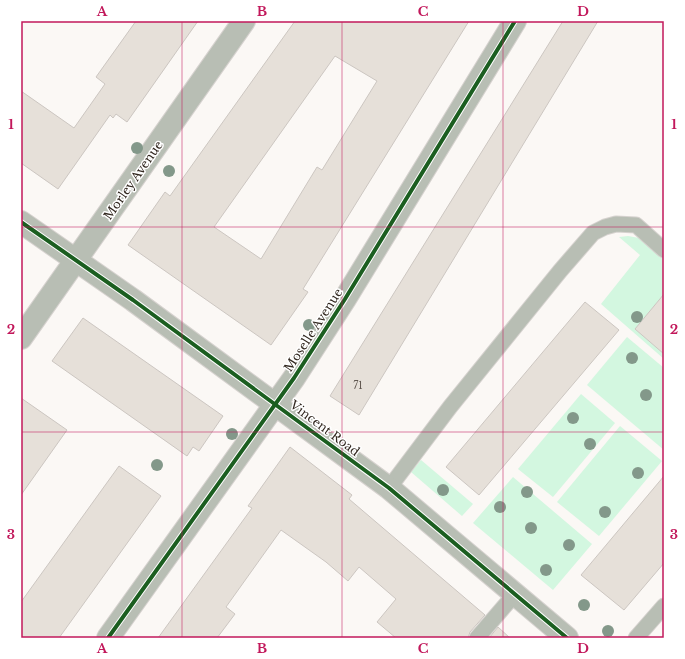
<svg xmlns="http://www.w3.org/2000/svg" width="685" height="659" font-family="'Libre Baskerville',serif">
<style>
.green{fill:#d3f7e0}
.building{fill:#e6e0d9;stroke:#ccc6c1;fill-rule:evenodd}
.lines{fill:none;stroke-linecap:round;stroke-linejoin:round}
.lane-casing{stroke:#d6d2cf;stroke-width:17}
.street-casing{stroke:#d6d2cf;stroke-width:24}
.lane{stroke:#b8beb4;stroke-width:15}
.street{stroke:#b8beb4;stroke-width:22}
.cycleway-casing{stroke:#fff;stroke-width:6}
.cycleway{stroke:#1b5e20;stroke-width:4}
.tree{fill:#83988a}
.grid{fill:none;stroke:#c2185b;stroke-width:1;stroke-opacity:0.55}
.labels{text-anchor:middle;dominant-baseline:central;stroke-width:3;stroke-linejoin:round;paint-order:stroke}
.number-label{font-size:10px;fill:#605750}
.street-label{font-size:12px;fill:#31271f;stroke:#fff}
.neatline{fill:none;stroke:#c2185b;stroke-width:1.5}
.grid-label{font-size:13px;text-anchor:middle;font-weight:bold;fill:#c2185b}
</style>
<rect width="100%" height="100%" fill="#fbf8f5"/>
<g class="green">
<path d="M628 236 645 239 664 255V294L635 329 664 354V359L601 304 640 255 619 237Z"/>
<path d="M627 337 664 368V450L587 385Z"/>
<path d="M581 394 615 423 553 497 518 469Z"/>
<path d="M620 426 662 461 599 536 557 502Z"/>
<path d="M421 460 473 504 462 516 411 472Z"/>
<path d="M513 477 592 544 553 590 473 523Z"/>
</g>
<g class="building">
<path d="M136 21H198L127 122 116 114 113 118 110 115 58 189 21 163V91L74 128 105 84 96 77Z"/>
<path d="M295 21H469L303 289 308 292 271 345 128 245 165 192 170 196ZM335 56 377 81 322 170 317 167 261 259 214 227Z"/>
<path d="M563 21H598L359 415 330 396Z"/>
<path d="M664 294V354L635 329Z"/>
<path d="M585 302 619 330 479 495 446 467Z"/>
<path d="M83 318 223 416 199 451 193 447 187 456 52 361Z"/>
<path d="M21 398 67 430 21 495Z"/>
<path d="M290 447 352 495 349 499 485 615 470 632 468 638H396L377 622 396 599 359 567 348 581 326 562 281 530 226 607 235 614 217 638H158L252 508 248 506Z"/>
<path d="M119 466 161 496 59 638H21V602Z"/>
<path d="M664 476V563L624 610 581 575Z"/>
<path d="M498 627 510 638H489Z"/>
</g>
<g class="lines">
<g class="lane-casing">
<g id="lane">
<path d="M389 488 450 407 560 271 593 233 605 227 616 224 636 225 664 250"/>
<path d="M477 638 515 594"/>
<path d="M636 638 664 606"/>
</g>
</g>
<g class="street-casing">
<g id="street">
<path d="M21 222 133 300 389 488 567 638"/>
<path d="M21 338 244 21"/>
<path d="M108 638 294 378 345 299 515 21"/>
</g>
</g>
<use href="#lane" class="lane"/>
<use href="#street" class="street"/>
<g class="cycleway-casing">
<g id="cycleway">
<path d="M21 222 133 300 389 488 567 638"/>
<path d="M108 638 294 378 345 299 515 21"/>
</g>
</g>
<use href="#cycleway" class="cycleway"/>
</g>
<g class="tree">
<circle cx="137" cy="148" r="6"/>
<circle cx="169" cy="171" r="6"/>
<circle cx="637" cy="317" r="6"/>
<circle cx="309" cy="325" r="6"/>
<circle cx="632" cy="358" r="6"/>
<circle cx="646" cy="395" r="6"/>
<circle cx="573" cy="418" r="6"/>
<circle cx="232" cy="434" r="6"/>
<circle cx="590" cy="444" r="6"/>
<circle cx="157" cy="465" r="6"/>
<circle cx="638" cy="473" r="6"/>
<circle cx="443" cy="490" r="6"/>
<circle cx="527" cy="492" r="6"/>
<circle cx="500" cy="507" r="6"/>
<circle cx="605" cy="512" r="6"/>
<circle cx="531" cy="528" r="6"/>
<circle cx="569" cy="545" r="6"/>
<circle cx="546" cy="570" r="6"/>
<circle cx="584" cy="605" r="6"/>
<circle cx="608" cy="631" r="6"/>
</g>
<path class="grid" d="M182 21V638M342 21V638M503 21V638M21 227H664M21 432H664"/>
<g class="labels">
<g class="number-label">
<text x="358" y="385">71</text>
</g>
<g class="street-label">
<text transform="translate(133 180) rotate(-55)">Morley Avenue</text>
<text transform="translate(313 330) rotate(-57)">Moselle Avenue</text>
<text transform="translate(325 428) rotate(37)">Vincent Road</text>
</g>
</g>
<rect width="685" height="659" fill="none" stroke="#ffffff" stroke-width="44"/>
<rect x="22" y="22" width="641" height="615" class="neatline"/>
<g class="grid-label">
<text x="102" y="16">A</text>
<text x="262" y="16">B</text>
<text x="423" y="16">C</text>
<text x="583" y="16">D</text>
<text x="11" y="129">1</text>
<text x="674" y="129">1</text>
<text x="11" y="334">2</text>
<text x="674" y="334">2</text>
<text x="11" y="539">3</text>
<text x="674" y="539">3</text>
<text x="102" y="653">A</text>
<text x="262" y="653">B</text>
<text x="423" y="653">C</text>
<text x="583" y="653">D</text>
</g>
</svg>
